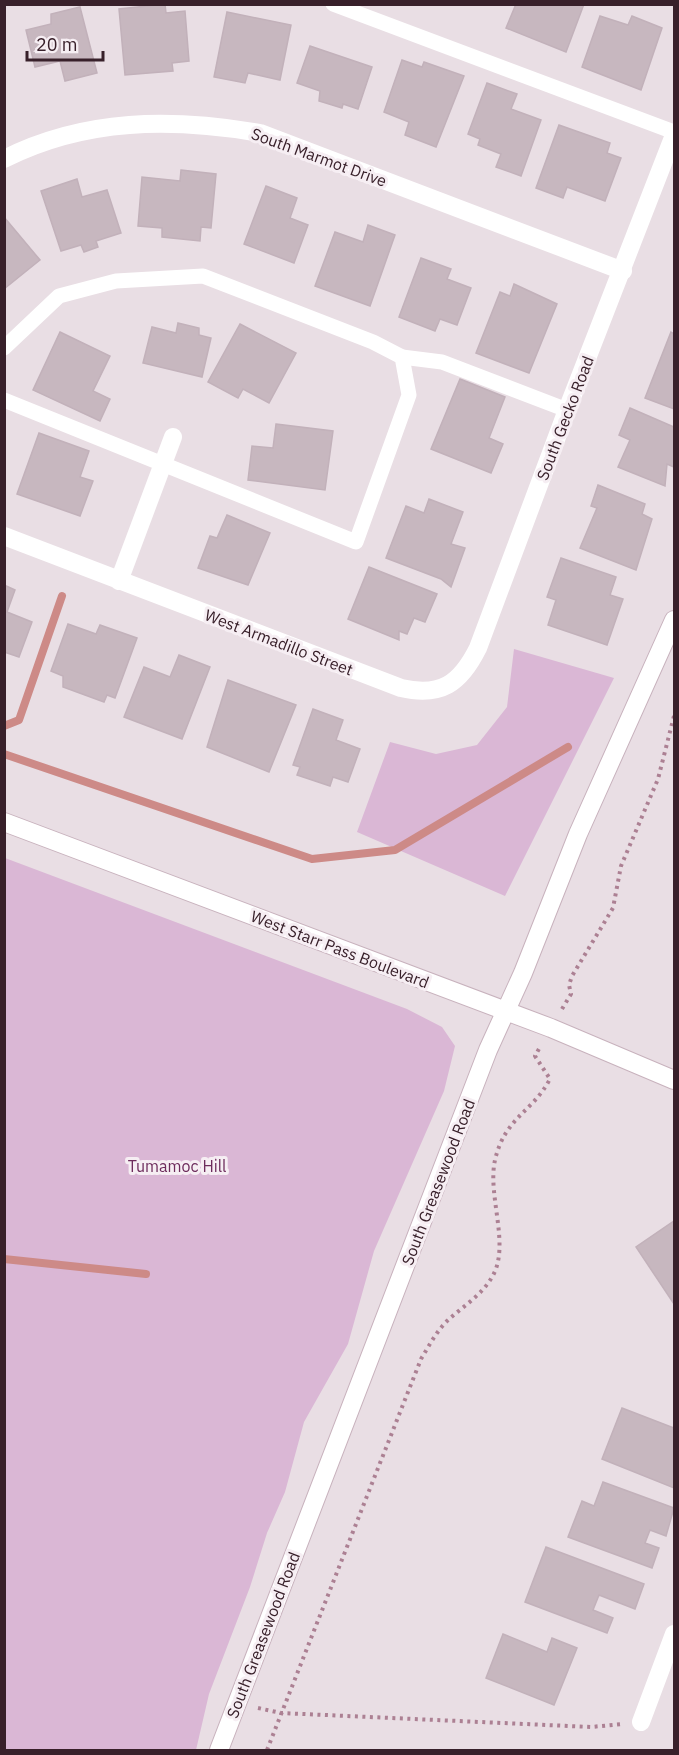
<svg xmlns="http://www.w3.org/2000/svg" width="679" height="1755" font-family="'IBM Plex Sans',sans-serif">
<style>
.green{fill:#dab7d5}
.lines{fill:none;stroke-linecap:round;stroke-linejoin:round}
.stream{stroke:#cd8a87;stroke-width:8}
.building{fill:#c7b7bf;stroke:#c2b1ba;stroke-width:1.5}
.secondary-casing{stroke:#c8b2bd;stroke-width:20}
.path{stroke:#ac8093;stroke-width:4;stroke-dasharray:3 4.5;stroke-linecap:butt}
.lane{stroke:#fff;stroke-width:15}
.street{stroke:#fff;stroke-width:18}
.secondary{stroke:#fff;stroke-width:18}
.labels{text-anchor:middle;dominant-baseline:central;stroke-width:6;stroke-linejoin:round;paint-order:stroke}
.street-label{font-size:16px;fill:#38202a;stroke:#f6eef3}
.park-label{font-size:16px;fill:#6d2c5c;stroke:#f6eef3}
</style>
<rect width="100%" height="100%" fill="#e9dee4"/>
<g class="green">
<path d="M514 649 614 678 505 896 357 832 390 742 436 754 477 745 507 707Z"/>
<path d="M5 858 407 1009 442 1027 455 1046 444 1091 374 1251 348 1344 304 1422 285 1492 267 1533 250 1587 209 1694 196 1750H5Z"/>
</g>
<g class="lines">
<g class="stream">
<path d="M4 726 19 720 62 596"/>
<path d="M4 754 312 859 395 850 568 747"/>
<path d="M4 1259 146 1274"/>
</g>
</g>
<g class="building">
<path d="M165 4 166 13 185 11 189 61 172 63 173 71 125 75 119 9Z"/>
<path d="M516 4H584L566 52 506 28Z"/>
<path d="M80 7 97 73 65 81 60 61 35 67 26 30 51 24V14Z"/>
<path d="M227 12 291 25 280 80 248 73 245 83 214 77Z"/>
<path d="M600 16 628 25 632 16 662 28 641 90 582 67Z"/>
<path d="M310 46 372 67 358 109 343 104 342 108 319 101 320 91 297 83Z"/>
<path d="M402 60 422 67 424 62 464 76 436 147 405 135 409 122 384 112Z"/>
<path d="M487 83 517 94 511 109 541 120 521 176 496 167 501 154 478 145 480 139 468 134Z"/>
<path d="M559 125 610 143 607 153 621 158 605 201 567 187 563 198 536 188Z"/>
<path d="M181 170 216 174 211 228 201 227 200 241 162 237V228L138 226 142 177 180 181Z"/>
<path d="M77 179 82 197 107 190 121 233 96 241 98 247 84 252 81 245 61 251 41 191Z"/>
<path d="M266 186 297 198 290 218 308 225 294 263 244 244Z"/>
<path d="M4 217 40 260 4 289Z"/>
<path d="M368 225 395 235 370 306 315 286 335 232 363 242Z"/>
<path d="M421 258 451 269 447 279 471 288 457 325 440 319 435 331 399 317Z"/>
<path d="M514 284 557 304 529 373 476 353 500 292 510 296Z"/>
<path d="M178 323 199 328V335L211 338 202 377 143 363 152 327 176 333Z"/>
<path d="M240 324 296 353 269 403 243 389 238 398 208 382Z"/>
<path d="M60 332 110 356 93 391 110 399 100 421 33 390Z"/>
<path d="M671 332 674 334V409L645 398Z"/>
<path d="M460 379 505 397 489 438 503 444 491 473 431 449Z"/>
<path d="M630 408 674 427V467L667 464 665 486 618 467 630 440 619 435Z"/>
<path d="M276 424 333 431 325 490 248 480 252 446 273 448Z"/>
<path d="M39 433 89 451 80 477 93 481 80 516 17 494Z"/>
<path d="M598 485 645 504 642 514 652 519 636 570 580 548 597 508 591 506Z"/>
<path d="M429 499 463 512 451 544 465 548 451 587 441 579 386 558 406 506 424 513Z"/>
<path d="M227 515 270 533 248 585 198 568 210 536 217 538Z"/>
<path d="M561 558 616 577 610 595 623 599 607 645 548 625 556 600 547 597Z"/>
<path d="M369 567 437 594 425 622 414 618 407 634 399 631V640L348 619Z"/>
<path d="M4 585 15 590 7 612 32 622 19 657 4 652Z"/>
<path d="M68 624 96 634 100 625 137 638 115 698 107 695 104 702 63 687V676L51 671Z"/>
<path d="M179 655 210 667 182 739 124 717 144 667 170 677Z"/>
<path d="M228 680 296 705 269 772 207 747Z"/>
<path d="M313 709 343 720 336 740 360 749 348 782 333 777 330 786 297 775 300 767 293 765Z"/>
<path d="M674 1221V1304L636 1247Z"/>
<path d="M622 1408 674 1428V1488L602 1459Z"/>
<path d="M603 1482 674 1508 666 1536 650 1530 645 1543 659 1548 652 1568 568 1537 582 1501 594 1506Z"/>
<path d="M546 1547 644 1584 635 1609 599 1595 593 1610 613 1618 607 1633 525 1602Z"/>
<path d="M503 1634 547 1652 552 1638 577 1648 554 1705 486 1678Z"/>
</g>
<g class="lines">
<g class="secondary-casing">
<g id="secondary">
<path d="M4 822 551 1028 674 1080"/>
<path d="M219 1750 488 1050 523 973 578 834 674 620"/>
</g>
</g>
<g class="path">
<path d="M562 1009 571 994 569 985 572 976 613 908 621 866 658 779 674 716"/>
<path d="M258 1708 281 1713 591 1727 622 1724"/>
<path d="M267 1750 421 1359C429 1346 436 1332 447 1321 462 1307 482 1295 492 1277 511 1246 487 1196 495 1160 505 1117 532 1113 550 1079L535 1056 540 1047"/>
</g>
<g class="lane">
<path d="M333 4 674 132"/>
<path d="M4 348 59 296 116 281 203 276 373 342 402 357 409 395 356 542 4 400"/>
<path d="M402 357 442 362 567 410"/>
</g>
<g class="street">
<path d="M4 159C85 118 172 118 260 133L623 271"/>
<path d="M4 536 401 688C441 697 460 684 478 648L567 410 674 135"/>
<path d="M119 581 173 437"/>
<path d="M641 1722 674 1634"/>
</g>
<use href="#secondary" class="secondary"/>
</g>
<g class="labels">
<g class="street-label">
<text transform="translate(319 157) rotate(20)">South Marmot Drive</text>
<text transform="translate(565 418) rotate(-69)">South Gecko Road</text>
<text transform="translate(279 642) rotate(21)">West Armadillo Street</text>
<text transform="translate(340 949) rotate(21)">West Starr Pass Boulevard</text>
<text transform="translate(438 1182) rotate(-69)">South Greasewood Road</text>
<text transform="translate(263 1635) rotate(-69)">South Greasewood Road</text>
</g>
<g class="park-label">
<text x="177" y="1166">Tumamoc Hill</text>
</g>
</g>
<rect width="679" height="1755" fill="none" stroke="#38202a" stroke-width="12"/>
<path d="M27 51v9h76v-9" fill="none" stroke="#38202a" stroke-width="3"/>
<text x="36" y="51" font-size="18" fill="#38202a" stroke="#f6eef3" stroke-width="4.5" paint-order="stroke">20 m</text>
</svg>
